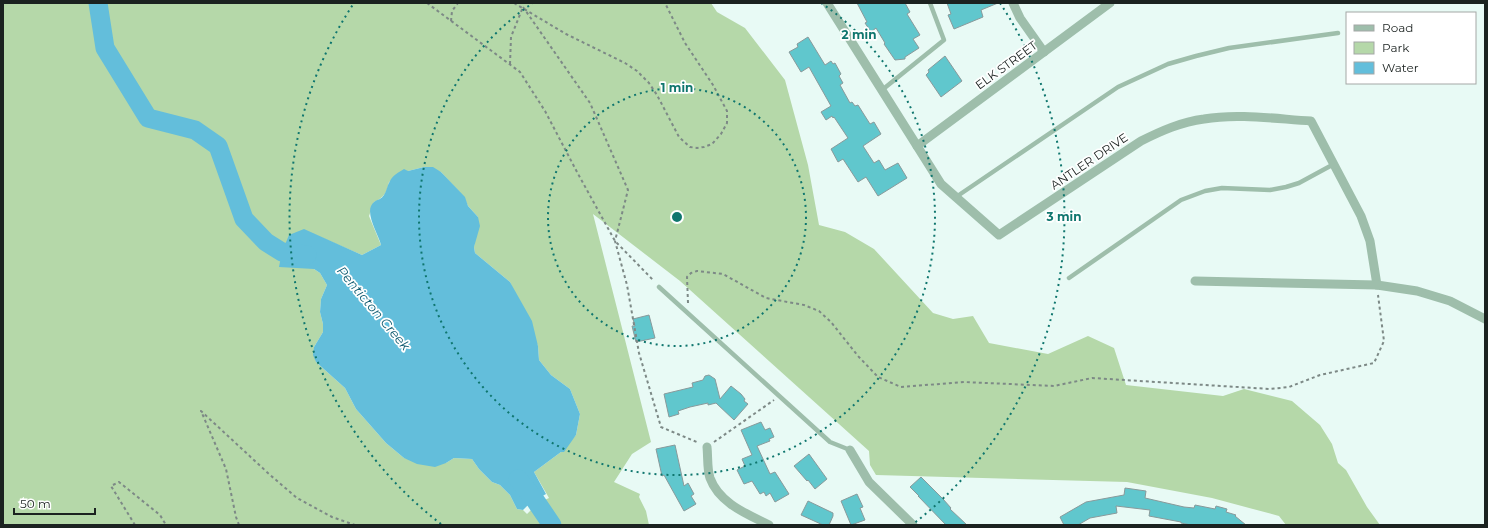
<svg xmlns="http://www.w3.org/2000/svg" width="1488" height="528" font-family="Montserrat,sans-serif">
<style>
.green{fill:#b5d8a9;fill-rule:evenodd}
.water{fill:#63bedb}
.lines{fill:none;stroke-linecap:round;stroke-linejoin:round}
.river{stroke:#63bedb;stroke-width:19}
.building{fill:#60c7cd;stroke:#899a9b}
.path{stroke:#7d8986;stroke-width:2;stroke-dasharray:3 3;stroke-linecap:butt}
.service{stroke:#9ebeab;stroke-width:4.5}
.minor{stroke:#9ebeab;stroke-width:9}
.ring{fill:none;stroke:#0f766e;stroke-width:2;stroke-dasharray:2 4}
.labels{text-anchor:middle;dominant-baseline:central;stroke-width:3.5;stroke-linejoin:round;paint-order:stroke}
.street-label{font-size:12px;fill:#1b2220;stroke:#fff}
.water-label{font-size:13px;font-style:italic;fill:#135e72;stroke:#fff}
.centre{fill:#0f766e;stroke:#fff;stroke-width:2}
.ring-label{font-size:12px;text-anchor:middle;font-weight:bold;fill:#0f766e;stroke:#fff;stroke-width:3.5;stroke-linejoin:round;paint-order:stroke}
</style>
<rect width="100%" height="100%" fill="#e8faf5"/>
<path class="green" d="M3 3H711L717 12 745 28 785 80 808 165 819 225 845 232 874 249 933 313 953 319 973 316 989 343 1048 354 1088 336 1114 348 1126 385 1223 396 1244 389 1292 401 1320 425 1332 444 1338 463 1346 470 1367 507 1380 525H1286L1279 516 1212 498 1127 482 876 475 870 465 869 451 680 281 593 214 651 442 632 454 614 482 640 494 639 497 646 511 649 525H3ZM424 167 441 172 464 197 468 206 478 217 474 247 475 253 510 282 538 346 539 360 551 375 570 389 580 414 576 435 561 452 534 472 549 498 538 503 527 514 523 510 517 509 510 495 500 485 492 482 479 469 472 459 454 458 446 463 404 458 386 443 356 409 345 388 316 362 314 347 323 332V324L320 312 321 299 327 285 320 273 314 269 304 230 362 255 381 245 369 216 374 202C384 198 387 192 389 182L408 171Z"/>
<path class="water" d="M424 167H433L441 172 465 197 468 206 478 217 480 226 474 247 475 253 510 282 532 321 538 346 539 360 551 375 570 389 580 414 576 435 564 452H561L534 472 546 494 530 503 523 510 517 509 510 495 500 485 492 482 479 469 472 459 454 458 446 463 435 467 417 464 404 458 386 443 356 409 345 388 316 362 313 355 314 347 323 332V324L320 312 321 299 327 285 320 273 314 269 279 267 282 252 289 235 304 229 362 255 381 245C378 233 363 211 374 202 378 199 381 200 384 195 387 190 387 186 390 181 392 176 399 172 404 169L408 171Z"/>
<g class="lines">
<g class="river">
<path d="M98 3 105 48 148 118 195 130 218 146 244 219 266 242 282 252 307 255"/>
<path d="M518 479 535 500 552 525"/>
</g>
</g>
<g class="building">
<path d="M857 3H905L910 12 907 14 920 35 913 39 919 48 905 57V59L895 60 884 44 885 43 876 28 871 32 865 23 867 22Z"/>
<path d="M947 3H998L981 10 983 17 954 29 948 15 951 14Z"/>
<path d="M808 37 825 65 831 61 833 64 835 63 841 74 839 76 843 83 840 85 850 103 852 102 855 106 858 105 870 124 874 122 881 134 863 146 874 163 879 160 885 170 898 163 907 178 878 196 866 177 858 182 843 159 838 162 831 149 848 138 834 117 833 118 832 116 826 120 821 112 831 106 809 67 801 72 789 52 798 47 797 44Z"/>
<path d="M945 56 962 81 941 97 926 75 929 72 928 70Z"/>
<path d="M649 315 655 338 636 342 632 326H635L633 319Z"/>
<path d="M709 375 715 379 720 399 731 386 741 394 745 399 744 401 748 404 734 420 716 403 708 405V403L690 407 678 411 679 414 669 417 664 394 693 387 692 383 703 380 705 376Z"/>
<path d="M761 422 765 430 770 428 774 437 769 439 770 441 757 446 770 474 775 472 789 494 775 502 770 493 766 496 764 492 760 494 752 481 744 484 737 470 745 466 742 459 752 455 741 430Z"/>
<path d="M675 445 684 486 688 483 694 494 691 496 696 504 684 511 664 475 662 476 656 449Z"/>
<path d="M809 454 827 479 815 489 808 480 807 481 794 466Z"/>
<path d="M921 477 943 499 951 508 950 509 967 525H946L918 496H919L910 487Z"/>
<path d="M1125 488 1146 491 1145 498 1184 507 1194 508 1195 505 1215 509 1216 506 1227 509 1226 512 1236 515 1235 516 1246 525H1191L1181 523V522L1149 516 1150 510 1116 506 1117 513 1090 518 1078 525H1064L1060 517 1086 502 1124 495Z"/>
<path d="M857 494 863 507 860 508 865 520 851 525 841 501Z"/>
<path d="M808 501 833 513V516L829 525H823L801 515Z"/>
</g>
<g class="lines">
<g class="path">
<path d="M427 3 520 72 545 111 577 172 615 241 654 281"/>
<path d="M514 3 566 34 625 63 637 71 649 83 657 95 679 137 690 147 697 148 704 147 712 144 721 134 727 123V111L713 85 685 43 665 3"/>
<path d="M523 7 590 103 628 190 615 241 627 285 639 353 661 427 699 443"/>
<path d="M451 21 452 11 458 3"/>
<path d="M510 64 511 37 523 7"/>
<path d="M688 303 687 277 691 273 697 271 723 274 766 298 804 305 819 311 831 322 858 356 878 377 901 387 964 382 1054 386 1092 378 1270 389 1289 387 1320 375 1374 363 1384 341 1378 295"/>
<path d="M714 442 774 400"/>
<path d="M135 525 111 486 119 482 160 515 166 525"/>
<path d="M239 525 236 517 226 469 201 411 269 474 297 498 332 517 355 525"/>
</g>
<g class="service">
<path d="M882 90 944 40 930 3"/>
<path d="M956 197 1118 87 1168 64 1196 56 1229 48 1338 33"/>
<path d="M1069 278 1181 200 1205 191 1222 188 1270 190 1286 187 1299 183 1334 164"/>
<path d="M659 287 830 442 850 450"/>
</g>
<g class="minor">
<path d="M827 3 941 184 999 235 1141 141C1161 131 1181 122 1204 119 1237 113 1277 119 1311 121L1361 216 1370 241 1377 285"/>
<path d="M1013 3 1020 18 1044 52"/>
<path d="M917 146 1110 3"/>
<path d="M1195 281 1377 285 1417 291 1450 301 1485 319"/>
<path d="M707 447C708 456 707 469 710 478 719 503 747 514 769 525"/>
<path d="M850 450 869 482 913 525"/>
</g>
</g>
<g class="ring">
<circle cx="677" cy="217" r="129"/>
<path d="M821 3A258 258 0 1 1 533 3"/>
<path d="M441 524A387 387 0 0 1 354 3M1000 3A387 387 0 0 1 913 524"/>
</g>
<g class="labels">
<g class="street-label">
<text transform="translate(1006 65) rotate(-36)">ELK STREET</text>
<text transform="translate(1089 161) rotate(-34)">ANTLER DRIVE</text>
</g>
<g class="water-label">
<text transform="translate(374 308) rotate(50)">Penticton Creek</text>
</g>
</g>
<circle cx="677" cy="217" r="6" class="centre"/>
<g class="ring-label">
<text x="859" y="39">2 min</text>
<text x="677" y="92">1 min</text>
<text x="1064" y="221">3 min</text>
</g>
<rect width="1488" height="528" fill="none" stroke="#1b2220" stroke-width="8"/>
<rect x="1346" y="12" width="130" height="72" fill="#ffffff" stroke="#a4a7a6"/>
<rect x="1354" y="25" width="20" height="6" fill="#9ebeab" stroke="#a4a7a6"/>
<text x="1382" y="32" font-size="12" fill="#1b2220">Road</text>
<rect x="1354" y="42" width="20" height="12" fill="#b5d8a9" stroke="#a4a7a6"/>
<text x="1382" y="52" font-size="12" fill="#1b2220">Park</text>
<rect x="1354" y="62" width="20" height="12" fill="#63bedb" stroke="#a4a7a6"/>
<text x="1382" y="72" font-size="12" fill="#1b2220">Water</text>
<path d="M14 508v6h81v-6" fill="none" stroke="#1b2220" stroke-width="2"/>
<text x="20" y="508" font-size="12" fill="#1b2220" stroke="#ffffff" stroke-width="3" paint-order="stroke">50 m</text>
</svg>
